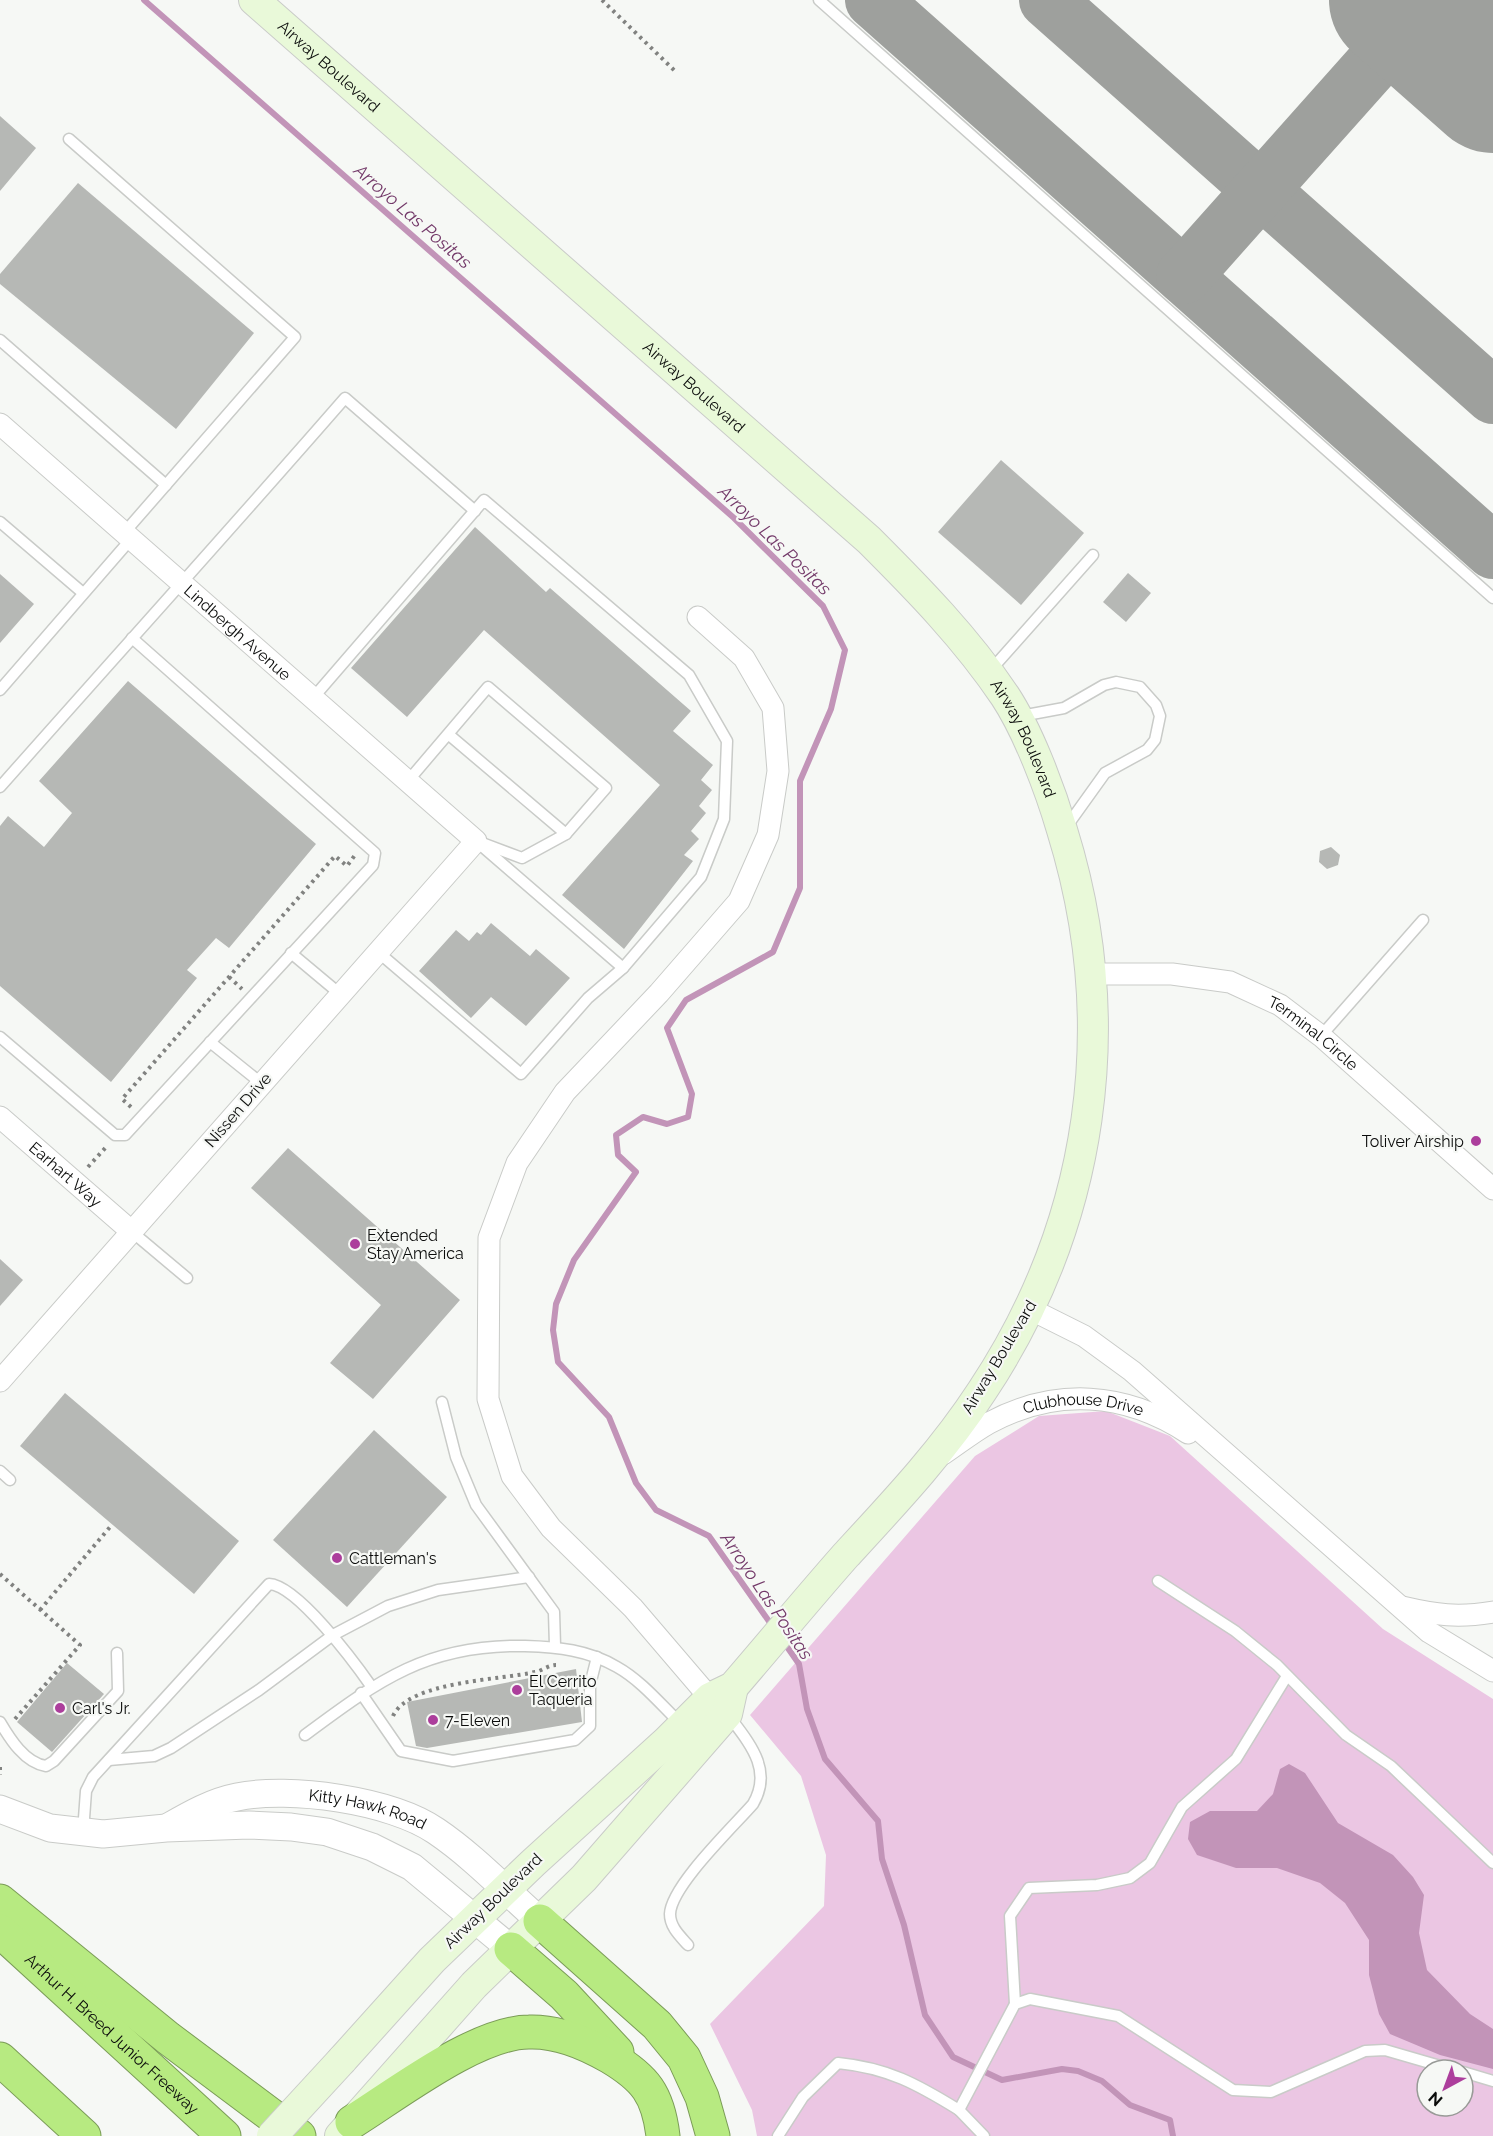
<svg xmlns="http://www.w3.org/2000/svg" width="1493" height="2136" font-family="Raleway,sans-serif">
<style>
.green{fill:#ebc6e3;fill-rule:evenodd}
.water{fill:#c294b8}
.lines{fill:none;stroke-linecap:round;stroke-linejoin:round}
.stream{stroke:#c294b8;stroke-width:6}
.taxiway{stroke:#9ea09d;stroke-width:56}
.runway{stroke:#9ea09d;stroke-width:138}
.building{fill:#b6b8b5}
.service-casing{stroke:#c9cbc8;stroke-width:13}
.minor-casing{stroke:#c9cbc8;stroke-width:23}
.tertiary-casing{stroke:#c9cbc8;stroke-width:29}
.secondary-casing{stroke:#c9cbc8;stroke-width:32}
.motorway-casing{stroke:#7b9c58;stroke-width:35}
.path{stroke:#818280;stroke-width:4;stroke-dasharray:3 4.5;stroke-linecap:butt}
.service{stroke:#fff;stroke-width:10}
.minor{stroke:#fff;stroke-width:21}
.tertiary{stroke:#fff;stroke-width:27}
.secondary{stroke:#e9f9d9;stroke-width:30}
.motorway{stroke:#b7ea81;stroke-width:33}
.secondary-bridge-casing{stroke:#c9cbc8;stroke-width:32;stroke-linecap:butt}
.secondary-bridge{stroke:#e9f9d9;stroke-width:30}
.poi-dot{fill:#ac3e9c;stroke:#f6f8f5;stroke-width:2}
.labels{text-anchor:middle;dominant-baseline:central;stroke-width:4.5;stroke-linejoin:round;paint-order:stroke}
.street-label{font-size:16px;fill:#0b0c0b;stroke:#f6f8f5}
.poi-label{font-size:16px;fill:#0b0c0b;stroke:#f6f8f5;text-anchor:start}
.water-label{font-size:18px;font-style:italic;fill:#733969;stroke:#f6f8f5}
</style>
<rect width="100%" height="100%" fill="#f6f8f5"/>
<path class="green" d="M1106 1411 1170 1436 1383 1629 1493 1699V2136H757L752 2110 710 2024 824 1906 826 1855 801 1776 750 1715 975 1456 1039 1416ZM1427 2070H1463V2106H1427Z"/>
<path class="water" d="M1289 1764 1305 1773 1338 1823 1393 1855 1413 1877 1424 1895 1419 1933 1427 1970 1470 2014 1493 2029V2069L1440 2055 1390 2034 1379 2014 1369 1975V1940L1345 1903 1320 1883 1277 1868H1236L1197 1855 1188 1839 1190 1822 1210 1811H1257L1273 1794 1280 1769Z"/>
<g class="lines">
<g class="stream">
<path d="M144 0 734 518 823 606 845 650 831 709 800 781V888L773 952 686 1000 667 1028 692 1094 688 1117 667 1124 643 1117 616 1135 618 1155 636 1172 574 1260 556 1304 553 1330 558 1362 609 1417 636 1483 656 1510 709 1536 773 1627"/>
<path d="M783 1641 799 1664 807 1709 825 1759 878 1821 882 1859 904 1925 925 2015 953 2057 1002 2080 1062 2069 1078 2071 1102 2081 1130 2105 1170 2120 1173 2136"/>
</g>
<g class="taxiway">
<path d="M873 0 1493 551"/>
<path d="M1047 0 1493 396"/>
<path d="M1184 276 1430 0"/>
</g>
<path class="runway" d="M1398 0 1493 84"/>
</g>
<g class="building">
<path d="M0 116 36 148 0 191Z"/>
<path d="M78 183 254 333 176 429 0 284V274Z"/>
<path d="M1001 460 1084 533 1021 605 938 532Z"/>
<path d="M475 527 546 592 550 588 691 711 673 731 713 765 701 780 712 790 699 806 706 813 691 831 699 839 684 855 693 861 624 949 562 895 660 785 484 630 407 717 351 668Z"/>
<path d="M1128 573 1151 593 1126 622 1103 602Z"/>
<path d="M0 574 34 604 0 643Z"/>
<path d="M128 681 316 844 229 948 216 938 187 970 197 978 111 1082 0 986V826L8 816 44 847 72 813 39 781Z"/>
<path d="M1331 847 1340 855 1338 865 1327 869 1319 862 1320 851Z"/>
<path d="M491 923 530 956 536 949 570 978 526 1026 491 997 471 1018 419 971 456 930 469 941 477 932 481 935Z"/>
<path d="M288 1148 460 1300 373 1399 330 1363 381 1305 251 1188Z"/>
<path d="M0 1259 23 1280 0 1306Z"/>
<path d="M65 1393 239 1541 194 1594 20 1446Z"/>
<path d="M374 1430 447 1497 347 1607 273 1540Z"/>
<path d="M67 1663 104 1694 52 1752 17 1722Z"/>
<path d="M576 1669 582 1722 427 1748 416 1746 407 1702Z"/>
</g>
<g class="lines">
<g class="service-casing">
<g id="service">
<path d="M819 0 1493 598"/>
<path d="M69 139 295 337 124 533"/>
<path d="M0 340 166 485"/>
<path d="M0 522 83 593"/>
<path d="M990 671 1093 555"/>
<path d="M0 690 131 539"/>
<path d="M313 698 484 500 689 675 727 741 724 819 701 877 623 968 476 841"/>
<path d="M1021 716 1064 708 1104 685 1116 682 1140 687 1156 705 1160 716 1155 740 1147 750 1105 773 1067 826"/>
<path d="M408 781 488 687 606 788 566 834 448 734"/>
<path d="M0 787C115 657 231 529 345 398L475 511"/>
<path d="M482 843 522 858 566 834"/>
<path d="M378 952 521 1074 588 998 623 968"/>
<path d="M291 953 340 994"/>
<path d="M1321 1036 1423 920"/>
<path d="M0 1037 115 1135H125L373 865 375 853 132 638"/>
<path d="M210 1042 261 1083"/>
<path d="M131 1231 187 1278"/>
<path d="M442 1402 456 1457 476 1505 554 1612 555 1646"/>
<path d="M0 1471 10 1480"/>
<path d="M1158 1581 1235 1631 1277 1665 1346 1735 1391 1766 1493 1863"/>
<path d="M361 1693 401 1751 453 1761 575 1740 590 1726V1685L597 1657"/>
<path d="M0 1722C10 1739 25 1763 46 1766L54 1761 118 1691 117 1653"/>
<path d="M305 1735C379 1680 428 1644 525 1646 558 1647 588 1650 617 1667 642 1681 662 1706 682 1725"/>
<path d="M109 1760 154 1756 171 1748 259 1690 333 1635 388 1606 438 1590 529 1577"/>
<path d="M83 1832 86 1791 93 1777 269 1584C297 1585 355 1663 371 1686"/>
<path d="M688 1945C680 1936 670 1927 670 1914 671 1886 733 1827 753 1804 773 1770 750 1744 729 1716"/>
<path d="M1015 2004 1010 1916 1029 1888 1097 1885 1130 1878 1150 1863 1182 1807 1236 1759 1287 1676"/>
<path d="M1463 2072 1493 2081"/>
<path d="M959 2110 984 2136"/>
<path d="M778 2136 803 2097 838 2063C888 2068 917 2084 959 2110L1015 2004 1030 1999 1118 2016 1233 2090 1271 2092 1365 2051 1385 2050 1454 2070"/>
</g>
</g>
<g class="minor-casing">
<g id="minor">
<path id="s1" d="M0 424 476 841 0 1381"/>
<path d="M698 617 744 658 773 708 778 771 768 835 739 901 659 993 565 1092 517 1163 489 1238 488 1399 512 1476 551 1528 633 1608 710 1698"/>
<path id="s2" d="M1091 974H1172L1230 982 1280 1005 1321 1036 1493 1189"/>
<path id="s3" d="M0 1117 131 1231"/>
<path d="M1030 1309 1084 1336 1132 1371 1429 1632 1493 1671"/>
<path id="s4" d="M943 1454C958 1444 973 1432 989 1423 1056 1387 1125 1392 1188 1433"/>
<path d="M1402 1607C1436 1615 1458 1618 1493 1612"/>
</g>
</g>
<g class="tertiary-casing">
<g id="tertiary">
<path d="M0 1809 50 1828 103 1834 166 1828 249 1825 291 1827 327 1832 372 1847 412 1867 511 1949"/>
<path id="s5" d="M170 1826C191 1814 212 1802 237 1797 289 1786 391 1800 436 1831 473 1856 506 1891 540 1921"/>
</g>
</g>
<g class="secondary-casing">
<g id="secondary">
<path id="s6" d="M254 0 869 540C918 589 966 638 1005 696 1028 731 1050 789 1062 830 1122 1023 1094 1222 982 1391 943 1451 894 1503 846 1555 808 1598 771 1643 733 1687L710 1698 667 1741 533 1863 432 1960 342 2060"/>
<path d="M340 2136 474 1985 584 1878 727 1714 733 1687"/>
</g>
</g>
<g class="motorway-casing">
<g id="motorway">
<path d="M0 1901 168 2038 299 2136"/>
<path d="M540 1921 657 2025 684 2058 702 2097 713 2136"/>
<path id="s7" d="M0 1931 224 2136"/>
<path d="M511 1949 564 1995 617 2052"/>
<path d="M0 2059 84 2136"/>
<path d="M352 2122C397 2094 477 2032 529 2032 558 2031 586 2043 610 2057 645 2078 658 2094 663 2136"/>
</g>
</g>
<g class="path">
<path d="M602 0 677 73"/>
<path d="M229 977 242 989"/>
<path d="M131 1107 122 1099 335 856 347 866 355 855"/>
<path d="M88 1167 107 1146"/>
<path d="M0 1574 80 1645 15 1719"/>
<path d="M40 1610 110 1527"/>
<path d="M393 1716C409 1681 501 1680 535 1672 542 1671 548 1665 556 1665"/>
<path d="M0 1767V1775"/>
</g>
<use href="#service" class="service"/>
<use href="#minor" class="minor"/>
<use href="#tertiary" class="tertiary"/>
<use href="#secondary" class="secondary"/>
<use href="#motorway" class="motorway"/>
<g class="secondary-bridge-casing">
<path id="secondary-bridge" d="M272 2136 342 2060"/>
</g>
<use href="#secondary-bridge" class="secondary-bridge"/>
</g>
<g class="poi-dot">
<circle cx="1476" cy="1141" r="6"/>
<circle cx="355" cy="1244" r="6"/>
<circle cx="337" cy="1558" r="6"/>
<circle cx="517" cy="1690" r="6"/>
<circle cx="60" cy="1708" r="6"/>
<circle cx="433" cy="1720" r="6"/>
</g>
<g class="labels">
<g class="street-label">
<text stroke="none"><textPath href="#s6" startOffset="100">Airway Boulevard</textPath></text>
<text stroke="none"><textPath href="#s6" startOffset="586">Airway Boulevard</textPath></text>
<text stroke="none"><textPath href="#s1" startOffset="316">Lindbergh Avenue</textPath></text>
<text stroke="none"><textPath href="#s6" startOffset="1072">Airway Boulevard</textPath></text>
<text stroke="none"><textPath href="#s2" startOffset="238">Terminal Circle</textPath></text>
<text transform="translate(238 1110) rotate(-49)">Nissen Drive</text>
<text stroke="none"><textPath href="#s3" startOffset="87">Earhart Way</textPath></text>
<text transform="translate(999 1357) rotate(-59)">Airway Boulevard</text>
<text stroke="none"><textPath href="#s4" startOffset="154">Clubhouse Drive</textPath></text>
<text stroke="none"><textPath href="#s5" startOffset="206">Kitty Hawk Road</textPath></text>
<text transform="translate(493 1901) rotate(-44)">Airway Boulevard</text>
<text stroke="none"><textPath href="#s7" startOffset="152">Arthur H. Breed Junior Freeway</textPath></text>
</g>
<g class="poi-label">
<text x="1464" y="1141" text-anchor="end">Toliver Airship</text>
<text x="367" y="1235">Extended<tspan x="367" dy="18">Stay America</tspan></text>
<text x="349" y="1558">Cattleman's</text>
<text x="529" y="1681">El Cerrito<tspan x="529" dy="18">Taqueria</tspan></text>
<text x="72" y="1708">Carl's Jr.</text>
<text x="445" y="1720">7-Eleven</text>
</g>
<g class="water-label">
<text transform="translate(413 216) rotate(41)">Arroyo Las Positas</text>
<text transform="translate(775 540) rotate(44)">Arroyo Las Positas</text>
<text transform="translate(767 1596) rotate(56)">Arroyo Las Positas</text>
</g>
</g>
<g transform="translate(1445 2088) rotate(221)"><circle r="28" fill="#f6f8f5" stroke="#989a97" stroke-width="1.5"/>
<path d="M0-4.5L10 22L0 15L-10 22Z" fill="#ac3e9c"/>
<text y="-9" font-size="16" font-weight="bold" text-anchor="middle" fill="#0b0c0b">N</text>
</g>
</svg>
